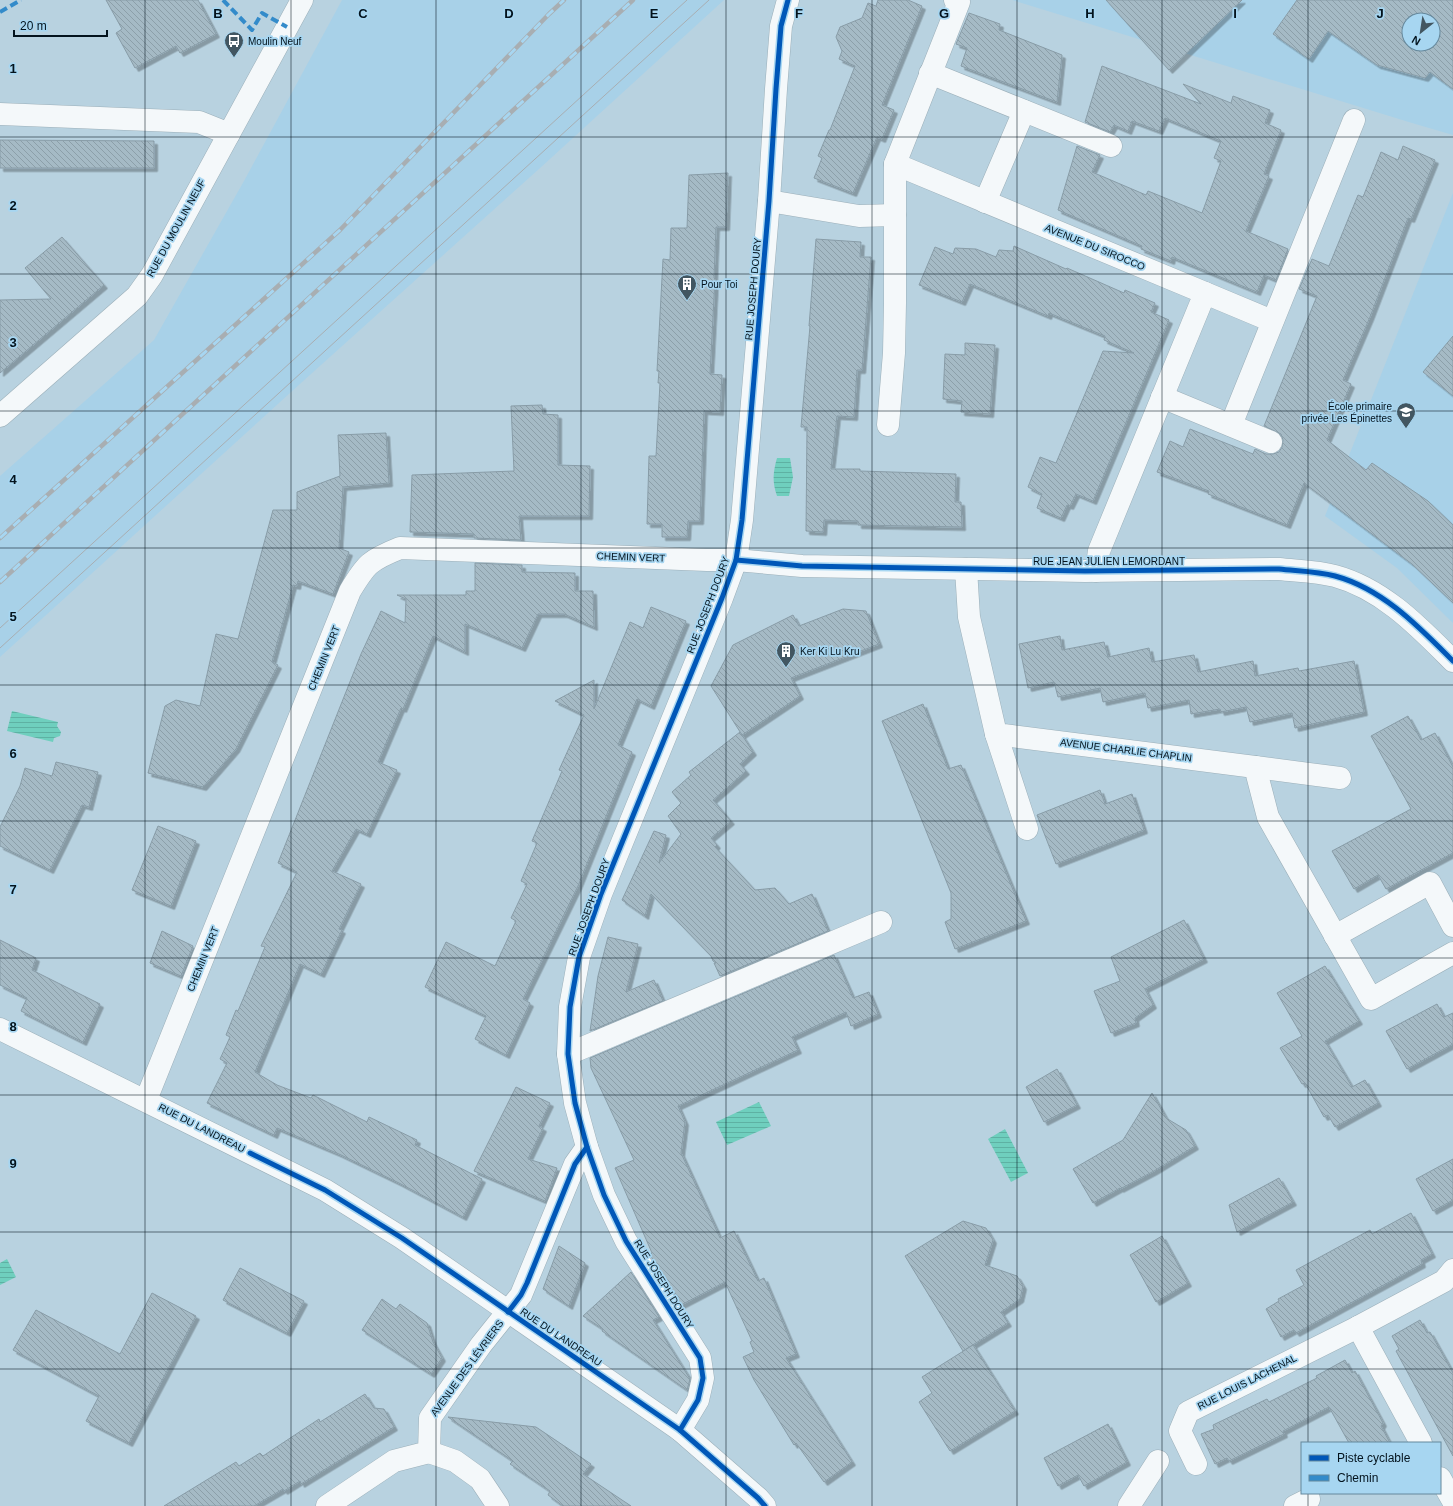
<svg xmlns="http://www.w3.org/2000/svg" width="1453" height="1506" font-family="Helvetica,sans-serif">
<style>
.built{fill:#a8d1e8;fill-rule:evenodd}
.water{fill:url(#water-rules)}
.building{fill:url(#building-back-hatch);stroke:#889ca7;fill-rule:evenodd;filter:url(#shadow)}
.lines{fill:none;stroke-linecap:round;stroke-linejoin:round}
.minor-casing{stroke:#9bafb9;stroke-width:23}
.minor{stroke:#f4f8fa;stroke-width:22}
.tram{stroke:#a8aeb2;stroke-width:1}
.rail-casing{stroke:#a8aeb2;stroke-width:4.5}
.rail{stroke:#a7d6f1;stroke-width:3;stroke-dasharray:9;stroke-linecap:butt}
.quiet{stroke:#338bca;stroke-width:4;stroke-dasharray:8 4;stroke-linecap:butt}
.cycleway-casing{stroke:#a7d6f1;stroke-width:8}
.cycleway{stroke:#0057b8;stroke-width:5}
.grid{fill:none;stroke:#03131d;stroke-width:1;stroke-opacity:0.55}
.labels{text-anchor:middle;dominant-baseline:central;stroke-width:3.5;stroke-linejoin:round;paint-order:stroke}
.poi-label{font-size:10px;fill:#03131d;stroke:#a7d6f1;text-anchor:start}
.street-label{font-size:10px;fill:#03131d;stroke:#a7d6f1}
.grid-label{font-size:13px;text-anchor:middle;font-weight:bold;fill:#03131d;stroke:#a7d6f1;stroke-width:3.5;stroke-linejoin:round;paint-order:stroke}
</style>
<defs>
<pattern id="water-rules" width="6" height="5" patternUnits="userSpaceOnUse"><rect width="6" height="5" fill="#6fcfbe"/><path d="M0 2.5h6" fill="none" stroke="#5eb1a3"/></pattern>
<pattern id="building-back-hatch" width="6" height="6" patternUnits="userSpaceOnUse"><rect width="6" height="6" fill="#a5bac5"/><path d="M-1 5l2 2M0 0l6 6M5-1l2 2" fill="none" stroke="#8c9fa9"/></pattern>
<filter id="shadow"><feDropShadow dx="3.5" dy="3.5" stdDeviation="0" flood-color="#0004"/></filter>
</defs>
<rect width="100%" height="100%" fill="#b8d2e0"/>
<g class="built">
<path d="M342 0H724L539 169 301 383 0 657V476L154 340 244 181Z"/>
<path d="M1012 0H1453V135L1412 123ZM1409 20H1433V44H1409Z"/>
<path d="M1453 193V623L1397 568 1325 516Z"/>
</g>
<g class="water">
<path d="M777 458H790L793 477 789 496H777C772 482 773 472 777 458Z"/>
<path d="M12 711 58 722 57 726 61 732 60 736 54 738 53 742 7 731Z"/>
<path d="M759 1102 771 1126 727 1145 716 1122Z"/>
<path d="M1005 1129 1028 1173 1011 1182 988 1139Z"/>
<path d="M7 1259 16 1277 0 1285V1263Z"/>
</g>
<g class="building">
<path d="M106 0H198L216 34 180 53 176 46 135 68 116 33 122 29Z"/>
<path d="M878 0H908L922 6 882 105 894 110 882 139 877 137 853 193 814 178 822 158 818 156 829 130H830L855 66 839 59 842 51 836 37 840 27 862 18 868 3 876 6Z"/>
<path d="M1106 0H1242L1169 70Z"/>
<path d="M1297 0H1453V89L1430 72 1425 78 1377 65 1328 31 1309 59 1273 34ZM1409 20H1433V44H1409Z"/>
<path d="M969 13 1000 24 999 30 1062 55 1057 102 961 66 967 48 956 44Z"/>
<path d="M1102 66 1201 104 1183 84 1231 103 1233 96 1270 110 1265 123 1281 130 1264 174 1269 176 1246 231 1288 249 1276 280 1264 275 1257 292 1172 257 1171 261 1141 249 1142 246 1058 210 1077 146 1100 155 1092 172 1146 195 1148 191 1202 213 1221 161 1214 158 1221 141 1165 118 1159 131 1132 121 1128 131 1114 125 1110 132 1085 122Z"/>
<path d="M0 140 154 141V168H0Z"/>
<path d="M1403 146 1435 160 1411 219 1408 218 1370 317 1343 380 1351 384 1327 440 1366 470 1372 463 1428 501 1453 525V603L1412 564 1304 483 1287 525 1208 494 1209 491 1157 472 1170 441 1183 447 1190 429 1253 454 1255 449 1266 454H1273L1279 452 1282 447 1283 440 1281 434 1264 426 1317 296 1299 289 1312 259 1329 266 1358 195 1363 197 1381 152 1398 160Z"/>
<path d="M728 173 726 227H716L714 278 715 279 710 374 722 375 720 412 704 411 700 521H688L687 537H662V524H647L649 456H656L660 383H658L659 371H657L663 259 670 260 671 228H687L689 175Z"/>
<path d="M62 237 104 285 0 373V300L51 299 25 268Z"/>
<path d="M816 239 861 242 860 257H871L862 370H857L854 417 837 416 831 469H860V471L956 474 955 502H961L962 527 858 525V521L824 520 823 532 806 531 807 427H801L810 326H809Z"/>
<path d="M1014 246 1066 269 1067 268 1124 293 1125 290 1155 303 1151 312 1169 320 1093 501 1076 494 1070 506 1067 505 1061 518 1037 508 1042 494 1028 487 1040 457 1056 463 1103 351 1134 353 1104 340 1105 336 1049 313 1048 316 970 284 962 302 919 285 935 247 953 254 955 248 976 249 996 257 999 250 1013 251Z"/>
<path d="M1453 336V396L1423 372Z"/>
<path d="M965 343 995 345 990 414 961 412 962 401 943 399 945 354 965 355Z"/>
<path d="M542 405 543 414 558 415V465L590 466 589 516H519L521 540 474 538V534L410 532 412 475 514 471 511 406Z"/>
<path d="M386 433 389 483 343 487 339 548 349 552 333 594 298 581 297 586 293 585 272 662 278 665 236 749 203 787 148 773 165 706 176 700 200 706 216 634 238 639 273 510H297V492L340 476 338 435Z"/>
<path d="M475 563 522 565V572L575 573V591H593L594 627 564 614H538L522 648 465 624V652L433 636 403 709 401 708 378 762 397 770 367 834 356 829 332 871 361 884 339 929 342 930 321 974 300 964 255 1072 277 1085 311 1098 313 1095 367 1122 369 1117 417 1140 415 1145 482 1179 463 1217 399 1183 339 1154 277 1128 274 1135 207 1103 227 1063 220 1059 230 1037 226 1035 236 1010 238 1011 265 947 261 946 297 872 278 863 361 654 381 611 405 623 406 599 397 595H466V591H475Z"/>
<path d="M651 607 686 621 651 706 637 699 618 745 632 752 578 886 523 999 530 1003 506 1055 475 1039 486 1016 425 987 446 942 495 966 516 921 511 918 527 884 521 881 537 843 532 841 562 771 559 770 584 715 555 701 594 680V709L630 622 643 628Z"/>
<path d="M843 609 866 611 879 644 791 678 800 696 742 735 711 686 733 645 793 615 799 626Z"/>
<path d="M1060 636 1062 650 1104 642 1108 657 1149 648 1152 662 1194 655 1198 672 1253 661 1255 676 1298 668 1299 671 1354 661 1364 712 1295 728 1292 713 1250 722 1246 707 1221 712 1220 709 1191 714 1189 700 1148 708 1145 693 1103 702 1100 688 1058 697 1054 682 1028 688 1019 644Z"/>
<path d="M923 704 948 769 961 765 1026 921 955 949 945 922 951 919V893L882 721Z"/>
<path d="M1408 716 1421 740 1435 733 1453 767V853L1386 889 1378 875 1354 889 1332 851 1411 809 1371 736Z"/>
<path d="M740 732 753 752 740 764 746 771 713 800 731 821 711 838 717 845 715 847 755 890 775 888 789 904 812 894 828 931 720 976 714 963H716L713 961 711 956 651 894 645 916 622 900 654 831 666 835 659 863 681 834 668 816 681 803 672 792 691 775 689 772Z"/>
<path d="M56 762 98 772 89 807 82 805 50 870 0 846V827L20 786 25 768 52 776Z"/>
<path d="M1100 790 1105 804 1132 794 1144 830 1056 864 1037 815Z"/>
<path d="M158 826 196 841 171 906 132 890Z"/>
<path d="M1184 920 1204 959 1145 989 1153 1005 1135 1018 1136 1023 1111 1033 1094 991 1120 981 1111 957Z"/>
<path d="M162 931 193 946 181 976 150 963Z"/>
<path d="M608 937 638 944 626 992 654 980 663 1001 590 1031 598 976Z"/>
<path d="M0 940 36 958 32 970 100 1004 83 1042 21 1011 27 998 0 985Z"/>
<path d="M834 955 853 998 869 992 878 1014 851 1026 846 1012 792 1037 798 1050 678 1106 685 1122 681 1153 720 1238 734 1231 758 1281 764 1278 796 1354 786 1358 852 1462 824 1482 796 1443 794 1445 754 1380 743 1357 754 1352 750 1342 752 1341 725 1282 681 1305 650 1255 652 1253 615 1168 634 1160 591 1068 590 1058Z"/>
<path d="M1325 966 1359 1021 1325 1041 1352 1087 1365 1080 1378 1103 1335 1127 1328 1115 1324 1117 1305 1083 1302 1084 1280 1048 1302 1036 1277 993Z"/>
<path d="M1437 1004 1444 1017 1453 1013V1044L1407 1069 1386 1031Z"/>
<path d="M1057 1069 1077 1105 1044 1122 1026 1087Z"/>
<path d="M516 1087 550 1103 539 1126 543 1128 528 1159 557 1168 545 1201 474 1171Z"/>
<path d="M1152 1093 1166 1118 1186 1130 1195 1146 1154 1171 1120 1189V1188L1093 1203 1073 1169 1123 1140Z"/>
<path d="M1453 1159V1200L1433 1211 1416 1179Z"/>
<path d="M1279 1178 1293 1202 1237 1232 1229 1205Z"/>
<path d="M1411 1213 1432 1254 1421 1260 1422 1264 1296 1333 1294 1330 1281 1337 1266 1309 1279 1301 1278 1299 1304 1285 1296 1270 1370 1230 1372 1234Z"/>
<path d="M963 1221 986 1228 993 1240 985 1265 1017 1276 1023 1286 1020 1299 1001 1312 1008 1323 963 1351 905 1256Z"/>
<path d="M1162 1236 1188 1283 1156 1302 1130 1255Z"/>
<path d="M559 1246 585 1263 569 1306 543 1289Z"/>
<path d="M240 1268 304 1301 287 1333 223 1300Z"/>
<path d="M631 1272 659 1317 653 1320 690 1379 687 1390 602 1331 603 1329 583 1316Z"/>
<path d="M152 1293 196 1316 129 1443 86 1421 99 1396 13 1350 36 1310 120 1354Z"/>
<path d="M382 1299 396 1309 400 1304 427 1323 433 1342 442 1358 431 1374 362 1330Z"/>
<path d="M1420 1320 1427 1333 1430 1332 1453 1373V1456L1396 1351 1399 1349 1392 1336Z"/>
<path d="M973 1345 1015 1411 950 1451 919 1402 932 1393 922 1377Z"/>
<path d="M1345 1360 1352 1373 1355 1371 1383 1423 1381 1426 1390 1443H1349L1329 1407 1283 1431 1284 1434 1229 1461 1227 1458 1215 1464 1201 1434 1214 1429 1213 1425 1267 1399 1269 1402 1317 1378 1316 1376Z"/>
<path d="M365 1394 374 1408 384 1409 394 1427 301 1484 300 1481 284 1491 283 1489 254 1506H164L236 1462 239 1466 260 1453 263 1456 319 1419 320 1422Z"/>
<path d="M448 1417 536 1427 591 1464 583 1474 631 1506H563L548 1495 550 1491 510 1464 513 1461Z"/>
<path d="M1108 1424 1127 1462 1084 1486 1078 1475 1058 1486 1044 1458Z"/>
</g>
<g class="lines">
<g class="minor-casing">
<g id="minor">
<path d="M930 73 1111 146"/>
<path d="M0 114 199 122 229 134"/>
<path d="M895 164 1205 293 1099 551 1096 571"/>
<path d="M769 201 859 216 895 215"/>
<path d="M985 202 1024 111"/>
<path d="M1205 293 1272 321"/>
<path d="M1162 397 1271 442"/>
<path d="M0 416 137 296 152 275 302 0"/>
<path d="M888 425 894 353 895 303V164L959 2 955 0"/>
<path d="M1231 425 1354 120"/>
<path d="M966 569 969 617 996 734 1255 767 1268 817 1371 999 1453 953"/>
<path d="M996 734 1027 829"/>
<path d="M1255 767 1340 778"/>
<path d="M1335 936 1430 883 1453 926"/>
<path d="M0 1029 325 1190 402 1238 680 1430 758 1498 765 1506"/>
<path d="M568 1054 881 922"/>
<path d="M146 1100 350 591C366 564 370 560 400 548L707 560H736L802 566 1085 571 1279 569C1297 571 1317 571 1335 576 1383 589 1419 627 1453 661"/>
<path d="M1358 1327 1421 1443"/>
<path d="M680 1430 698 1400 703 1378 700 1358 626 1241 604 1195 587 1147 575 1103 568 1054 570 1007 579 957 601 894 722 598 736 560 742 520 769 201 776 89 781 26 788 0"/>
<path d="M429 1452 455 1461 480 1479 498 1506"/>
<path d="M1196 1464 1180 1431 1188 1412 1358 1327 1444 1281 1453 1270"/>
<path d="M1440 1478 1453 1501"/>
<path d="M327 1506 394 1461 429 1452 430 1418 481 1345 521 1295 575 1164 587 1147"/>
<path d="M1129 1506 1158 1461"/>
<path d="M1295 1506 1309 1499"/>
</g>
</g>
<use href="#minor" class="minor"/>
<g class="tram">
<path d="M0 628 687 0"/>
<path d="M0 648 709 0"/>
</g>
<g class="rail-casing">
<g id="rail">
<path d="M0 538 340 230 549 14 564 0"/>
<path d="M0 582 633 0"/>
</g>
</g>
<use href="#rail" class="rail"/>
<g class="quiet">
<path d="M223 0 252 30 262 13 287 27"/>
<path d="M0 12 21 0"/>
</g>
<g class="cycleway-casing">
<g id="cycleway">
<path d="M736 560 802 566 1085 571 1279 569C1297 571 1317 571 1335 576 1383 589 1419 627 1453 661"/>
<path d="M250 1153 325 1190 402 1238 680 1430 758 1498 765 1506"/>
<path d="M508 1312 521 1295 527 1283 575 1164 587 1147"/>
<path d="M680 1430 698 1400 703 1378 700 1358 626 1241 604 1195 587 1147 575 1103 568 1054 570 1007 579 957 601 894 722 598 736 560 742 520 769 201 776 89 781 26 788 0"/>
</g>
</g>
<use href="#cycleway" class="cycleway"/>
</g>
<path class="grid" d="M145 0V1506M291 0V1506M436 0V1506M581 0V1506M726 0V1506M872 0V1506M1017 0V1506M1162 0V1506M1308 0V1443M0 137H1453M0 274H1453M0 411H1453M0 548H1453M0 685H1453M0 821H1453M0 958H1453M0 1095H1453M0 1232H1453M0 1369H1453M1308 1493V1506"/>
<defs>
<g id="bus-pin" transform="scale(1)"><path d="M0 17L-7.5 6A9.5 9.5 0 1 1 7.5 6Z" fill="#425661" stroke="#a7d6f1"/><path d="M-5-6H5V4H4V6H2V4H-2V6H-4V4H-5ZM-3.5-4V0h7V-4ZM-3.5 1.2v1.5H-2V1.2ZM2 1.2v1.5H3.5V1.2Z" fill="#fff"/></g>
<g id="building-pin" transform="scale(1)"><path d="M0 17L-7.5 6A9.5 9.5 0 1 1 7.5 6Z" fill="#425661" stroke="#a7d6f1"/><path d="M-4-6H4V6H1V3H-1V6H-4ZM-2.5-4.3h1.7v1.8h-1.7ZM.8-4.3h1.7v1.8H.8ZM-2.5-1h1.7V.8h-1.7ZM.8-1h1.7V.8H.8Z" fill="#fff"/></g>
<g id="school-pin" transform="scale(1)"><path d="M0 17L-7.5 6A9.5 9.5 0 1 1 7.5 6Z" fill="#425661" stroke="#a7d6f1"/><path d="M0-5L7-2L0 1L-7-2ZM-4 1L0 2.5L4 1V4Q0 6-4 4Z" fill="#fff"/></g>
</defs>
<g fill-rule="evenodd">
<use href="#bus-pin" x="234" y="41"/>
<use href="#building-pin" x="687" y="284"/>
<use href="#school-pin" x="1406" y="412"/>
<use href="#building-pin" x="786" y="651"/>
</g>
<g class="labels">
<g class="poi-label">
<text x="248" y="41">Moulin Neuf</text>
<text x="701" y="284">Pour Toi</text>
<text x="1392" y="406" text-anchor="end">École primaire<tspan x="1392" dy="12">privée Les Épinettes</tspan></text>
<text x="800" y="651">Ker Ki Lu Kru</text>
</g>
<g class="street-label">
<text transform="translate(176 228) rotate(-61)">RUE DU MOULIN NEUF</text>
<text transform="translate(1095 247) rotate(22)">AVENUE DU SIROCCO</text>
<text transform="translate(753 289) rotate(-85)">RUE JOSEPH DOURY</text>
<text transform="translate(631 557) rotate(2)">CHEMIN VERT</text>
<text x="1109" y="561">RUE JEAN JULIEN LEMORDANT</text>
<text transform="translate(708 605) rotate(-69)">RUE JOSEPH DOURY</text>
<text transform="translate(324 658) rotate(-68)">CHEMIN VERT</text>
<text transform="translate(1126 750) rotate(7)">AVENUE CHARLIE CHAPLIN</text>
<text transform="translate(589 907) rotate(-70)">RUE JOSEPH DOURY</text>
<text transform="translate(203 959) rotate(-68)">CHEMIN VERT</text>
<text transform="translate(202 1128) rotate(27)">RUE DU LANDREAU</text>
<text transform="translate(664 1284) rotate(58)">RUE JOSEPH DOURY</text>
<text transform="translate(561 1337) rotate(34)">RUE DU LANDREAU</text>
<text transform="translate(467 1368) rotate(-54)">AVENUE DES LÉVRIERS</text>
<text transform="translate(1247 1382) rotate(-27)">RUE LOUIS LACHENAL</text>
</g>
</g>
<g class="grid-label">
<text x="218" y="18">B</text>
<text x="363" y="18">C</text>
<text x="509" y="18">D</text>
<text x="654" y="18">E</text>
<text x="799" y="18">F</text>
<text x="944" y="18">G</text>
<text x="1090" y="18">H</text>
<text x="1235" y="18">I</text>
<text x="1380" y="18">J</text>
<text x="13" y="73">1</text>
<text x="13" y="210">2</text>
<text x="13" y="347">3</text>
<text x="13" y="484">4</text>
<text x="13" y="621">5</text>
<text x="13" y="758">6</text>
<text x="13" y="894">7</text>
<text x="13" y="1031">8</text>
<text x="13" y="1168">9</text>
</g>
<rect x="1301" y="1442" width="140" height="52" fill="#a7d6f1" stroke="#65889c"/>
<rect x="1309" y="1455" width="20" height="6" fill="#0057b8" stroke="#65889c"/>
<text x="1337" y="1462" font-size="12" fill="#03131d">Piste cyclable</text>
<rect x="1309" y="1475" width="20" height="6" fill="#338bca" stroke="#65889c"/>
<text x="1337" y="1482" font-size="12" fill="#03131d">Chemin</text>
<g transform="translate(1421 32) rotate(210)"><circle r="19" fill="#a7d6f1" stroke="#65889c"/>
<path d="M0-3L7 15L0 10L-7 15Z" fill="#425661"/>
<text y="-6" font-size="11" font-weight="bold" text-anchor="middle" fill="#03131d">N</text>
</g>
<path d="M14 30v6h93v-6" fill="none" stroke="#03131d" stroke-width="2"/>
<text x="20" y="30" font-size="12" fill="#03131d" stroke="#a7d6f1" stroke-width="3" paint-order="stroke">20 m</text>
</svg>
